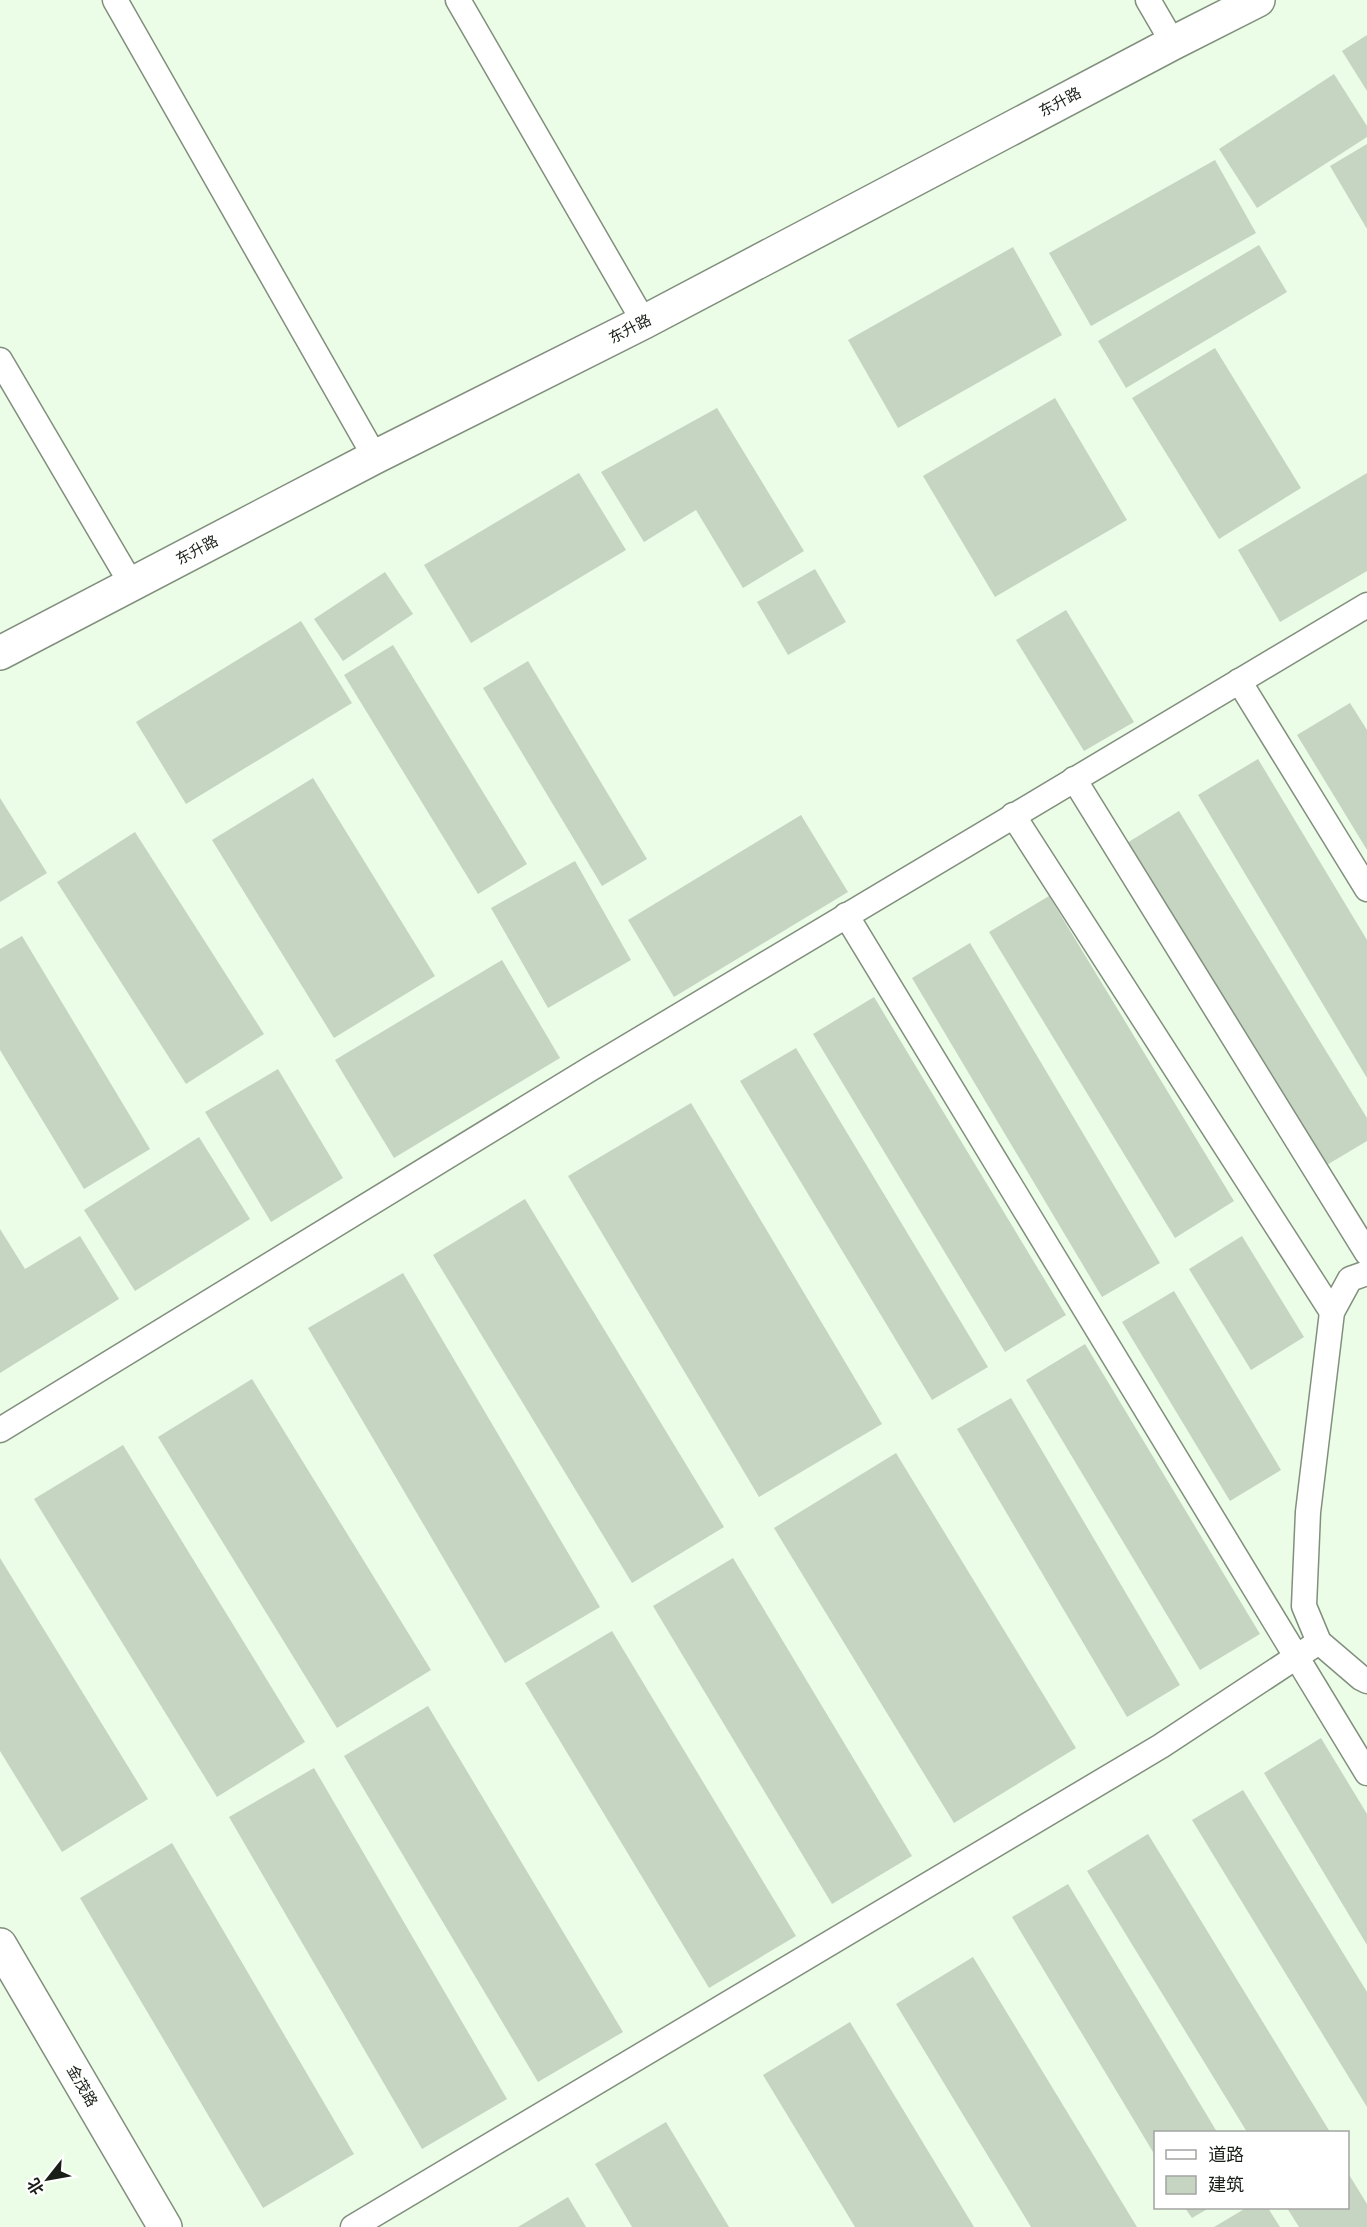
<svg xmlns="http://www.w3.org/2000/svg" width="1367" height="2227" font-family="'Varela Round','Noto Sans SC',sans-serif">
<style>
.building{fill:#c5d5c1}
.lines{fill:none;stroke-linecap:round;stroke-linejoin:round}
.lane-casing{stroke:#818f7d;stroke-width:27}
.street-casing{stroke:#818f7d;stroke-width:36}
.lane{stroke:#fff;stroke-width:24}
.street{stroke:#fff;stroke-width:33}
.labels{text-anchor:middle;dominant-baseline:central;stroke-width:5;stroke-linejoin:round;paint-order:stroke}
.street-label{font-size:15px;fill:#191f17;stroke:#fff}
</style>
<rect width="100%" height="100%" fill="#ebfce7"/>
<g class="building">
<path d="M1367 35V91L1342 51Z"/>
<path d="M1334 74 1367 126V137L1257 208 1219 149Z"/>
<path d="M1367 144V229L1330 166Z"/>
<path d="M1215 160 1256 233 1091 326 1049 253Z"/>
<path d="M1259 245 1287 292 1126 388 1098 341Z"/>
<path d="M1013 247 1062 335 898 428 848 340Z"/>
<path d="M1215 348 1301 488 1219 539 1132 398Z"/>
<path d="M1055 398 1127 520 995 597 923 476Z"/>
<path d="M717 408 804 551 743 588 696 510 644 542 601 472Z"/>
<path d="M579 473 626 550 471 643 424 565Z"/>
<path d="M1367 473V571L1280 622 1238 550Z"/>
<path d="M815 569 846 622 788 655 757 602Z"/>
<path d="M385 572 413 614 343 661 314 619Z"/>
<path d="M1066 610 1134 722 1084 751 1016 640Z"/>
<path d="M301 621 352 703 186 804 136 722Z"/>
<path d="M393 645 527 864 478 894 344 675Z"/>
<path d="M528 661 647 859 602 886 483 688Z"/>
<path d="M1350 703 1367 730V850L1297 735Z"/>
<path d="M1258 759 1367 940V1078L1198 795Z"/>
<path d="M313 778 435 976 334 1038 212 840Z"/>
<path d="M0 798 47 873 0 902Z"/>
<path d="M1179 811 1367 1118V1141L1320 1169 1122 846Z"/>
<path d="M801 815 848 892 674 997 628 920Z"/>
<path d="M135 832 264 1034 186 1084 57 882Z"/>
<path d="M575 861 631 960 548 1008 491 908Z"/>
<path d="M1049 896 1234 1201 1175 1238 989 932Z"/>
<path d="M22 936 150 1149 84 1189 0 1050V949Z"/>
<path d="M970 943 1160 1263 1102 1297 912 978Z"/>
<path d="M502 960 560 1058 394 1158 335 1060Z"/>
<path d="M874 997 1066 1315 1005 1352 813 1034Z"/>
<path d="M796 1048 988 1367 932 1400 740 1081Z"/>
<path d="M278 1069 343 1178 271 1222 205 1112Z"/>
<path d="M691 1103 882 1424 759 1497 568 1176Z"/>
<path d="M199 1137 250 1219 135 1291 84 1210Z"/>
<path d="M525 1199 724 1527 632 1583 433 1255Z"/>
<path d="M0 1229 25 1269 80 1236 119 1299 0 1373Z"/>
<path d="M1242 1236 1304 1337 1251 1370 1189 1269Z"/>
<path d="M403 1273 600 1607 505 1663 308 1328Z"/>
<path d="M1174 1291 1281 1470 1230 1501 1122 1322Z"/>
<path d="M1085 1344 1260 1634 1200 1670 1026 1380Z"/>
<path d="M252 1379 431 1670 337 1728 158 1437Z"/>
<path d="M1011 1398 1180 1685 1127 1717 957 1429Z"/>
<path d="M123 1445 305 1742 217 1797 34 1499Z"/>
<path d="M896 1453 1076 1748 954 1823 774 1528Z"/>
<path d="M0 1558 148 1799 62 1852 0 1751Z"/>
<path d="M733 1558 912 1856 832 1904 653 1606Z"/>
<path d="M612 1631 796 1936 709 1988 525 1683Z"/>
<path d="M428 1706 623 2032 538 2082 344 1756Z"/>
<path d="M1321 1738 1367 1814V1945L1264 1773Z"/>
<path d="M314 1768 507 2099 422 2149 229 1817Z"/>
<path d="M1243 1790 1367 1992V2107L1192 1820Z"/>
<path d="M1148 1834 1330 2132H1247L1087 1871Z"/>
<path d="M172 1843 354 2154 263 2208 80 1898Z"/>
<path d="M1068 1884 1217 2132H1156V2157L1012 1917Z"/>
<path d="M973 1957 1137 2227H1031L896 2004Z"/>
<path d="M850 2022 974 2227H855L763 2075Z"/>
<path d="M666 2122 729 2227H632L595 2164Z"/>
<path d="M1348 2173 1367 2204V2227H1299L1287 2208H1348Z"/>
<path d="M568 2197 586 2227H518Z"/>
<path d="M1185 2208H1209L1192 2218Z"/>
<path d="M1246 2208H1268L1280 2227H1214Z"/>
</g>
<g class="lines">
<g class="lane-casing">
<g id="lane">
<path d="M115 0 375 457"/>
<path d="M458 0 644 322"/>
<path d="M1148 0 1173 43"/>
<path d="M0 360 132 585"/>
<path d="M1239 681 1367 889"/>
<path d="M1074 779 1367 1253"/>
<path d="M1013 815 1332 1312"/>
<path d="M846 915 1367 1773"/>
<path d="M1367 1273 1350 1279 1332 1312 1308 1512 1304 1606 1319 1642 1361 1678 1367 1681"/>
<path d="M0 1430 590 1069 1367 605"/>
<path d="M353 2227 1161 1746 1319 1642"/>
</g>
</g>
<g class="street-casing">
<g id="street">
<path d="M0 653 375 457 644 322 1173 43 1258 0"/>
<path d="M0 1945 165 2227"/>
</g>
</g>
<use href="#lane" class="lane"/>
<use href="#street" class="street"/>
</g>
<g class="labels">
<g class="street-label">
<text transform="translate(1060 102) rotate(-28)">东升路</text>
<text transform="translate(630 329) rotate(-27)">东升路</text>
<text transform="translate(197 550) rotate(-28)">东升路</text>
<text transform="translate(82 2086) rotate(60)">金茂路</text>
</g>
</g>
<rect x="1154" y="2131" width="195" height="78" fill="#ffffff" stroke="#a3a5a2" stroke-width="1.5"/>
<rect x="1166" y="2150" width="30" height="9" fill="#ffffff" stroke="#a3a5a2" stroke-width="1.5"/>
<text x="1208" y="2161" font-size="18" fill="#191f17">道路</text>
<rect x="1166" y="2176" width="30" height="18" fill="#c5d5c1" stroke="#a3a5a2" stroke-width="1.5"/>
<text x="1208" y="2191" font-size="18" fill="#191f17">建筑</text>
<g transform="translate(48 2179) rotate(239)" stroke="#ffffff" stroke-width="4.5" paint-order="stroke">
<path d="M0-4.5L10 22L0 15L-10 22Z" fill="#191f17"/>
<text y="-9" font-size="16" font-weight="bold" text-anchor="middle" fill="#191f17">北</text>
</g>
</svg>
